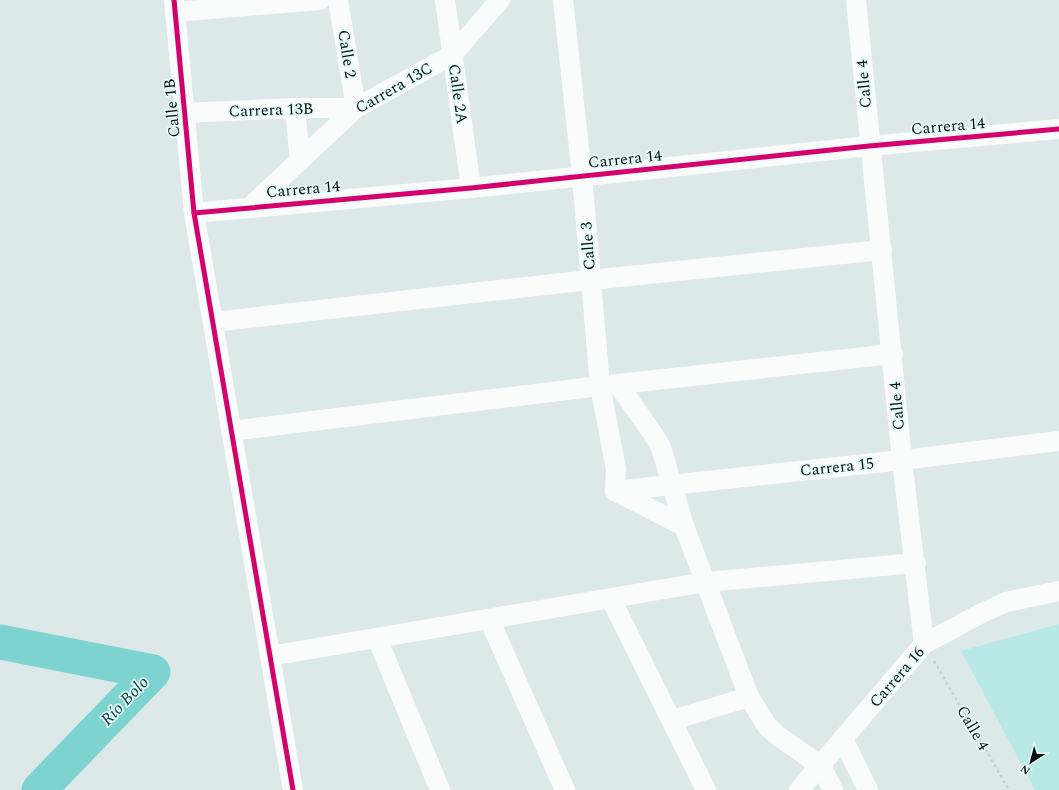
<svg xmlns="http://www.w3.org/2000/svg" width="1059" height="790" font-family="Spectral,serif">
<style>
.green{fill:#b8e9e6}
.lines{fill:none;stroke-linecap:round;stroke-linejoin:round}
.river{stroke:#7cd3cf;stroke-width:35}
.path{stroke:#cbcfce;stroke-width:2.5;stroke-dasharray:3 3;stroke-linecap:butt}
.minor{stroke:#fafcfc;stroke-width:20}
.cycleway-casing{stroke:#e5fbfa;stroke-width:8}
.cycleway{stroke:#d6006c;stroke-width:5}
.labels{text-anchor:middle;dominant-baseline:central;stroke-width:3.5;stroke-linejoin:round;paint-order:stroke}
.street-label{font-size:16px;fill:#070e0e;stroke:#e5fbfa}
.water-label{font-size:17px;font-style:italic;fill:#08403e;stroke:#e5fbfa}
</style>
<rect width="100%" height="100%" fill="#dde9e8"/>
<path class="green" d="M1059 624V790H1035L961 651Z"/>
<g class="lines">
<path class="river" d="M0 642 153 672 39 790"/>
<path class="path" d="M934 661 1009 790"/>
<g class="minor">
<path d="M174 0 194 213 293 790"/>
<path d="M445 0 471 188"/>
<path d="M563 0 582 176 600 386 616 469 615 491"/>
<path d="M856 0 902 460 924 644"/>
<path d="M175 12 320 0"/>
<path d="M295 108 300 161"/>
<path d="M185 113 295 108H356L338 0"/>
<path d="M250 207 356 108 452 55 500 0"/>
<path d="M194 213 471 188 869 146 1059 129"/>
<path d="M213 322 590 280 882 250"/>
<path d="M618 384 653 434 661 447 684 526"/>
<path d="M231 431 600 386 893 354"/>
<path d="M615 491 902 460 1059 441"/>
<path d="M615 491 684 526 749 697 767 726 778 736 821 766 833 790"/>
<path d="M611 599 706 790"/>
<path d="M489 619 565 790"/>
<path d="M377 638 440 790"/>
<path d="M270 656 706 582 916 563"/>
<path d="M672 720 749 697"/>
<path d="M843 739 868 790"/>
<path d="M799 790 924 644 980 614 1006 602 1059 591"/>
</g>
<g class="cycleway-casing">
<g id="cycleway">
<path d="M174 0 194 213 293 790"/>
<path d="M194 213 471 188 869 146 1059 129"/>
</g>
</g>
<use href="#cycleway" class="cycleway"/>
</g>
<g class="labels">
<g class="street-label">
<text transform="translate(347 54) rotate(81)">Calle 2</text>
<text transform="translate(864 84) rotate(-95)">Calle 4</text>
<text transform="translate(394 88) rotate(-30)">Carrera 13C</text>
<text transform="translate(458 94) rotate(82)">Calle 2A</text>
<text transform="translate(172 108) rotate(-95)">Calle 1B</text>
<text transform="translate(271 110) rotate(-2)">Carrera 13B</text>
<text transform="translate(948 126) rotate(-5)">Carrera 14</text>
<text transform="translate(625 159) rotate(-6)">Carrera 14</text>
<text transform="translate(303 189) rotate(-5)">Carrera 14</text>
<text transform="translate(588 246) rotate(-94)">Calle 3</text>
<text transform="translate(897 406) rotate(-95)">Calle 4</text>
<text transform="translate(837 467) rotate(-6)">Carrera 15</text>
<text transform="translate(897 677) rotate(-49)">Carrera 16</text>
<text transform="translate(973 728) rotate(60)">Calle 4</text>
</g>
<g class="water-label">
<text transform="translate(125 701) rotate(-46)">Río Bolo</text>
</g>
</g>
<g transform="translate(1031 762) rotate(216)" stroke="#e5fbfa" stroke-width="3" paint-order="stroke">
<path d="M0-3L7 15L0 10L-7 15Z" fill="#070e0e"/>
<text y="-6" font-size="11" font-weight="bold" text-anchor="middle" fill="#070e0e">N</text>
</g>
</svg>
